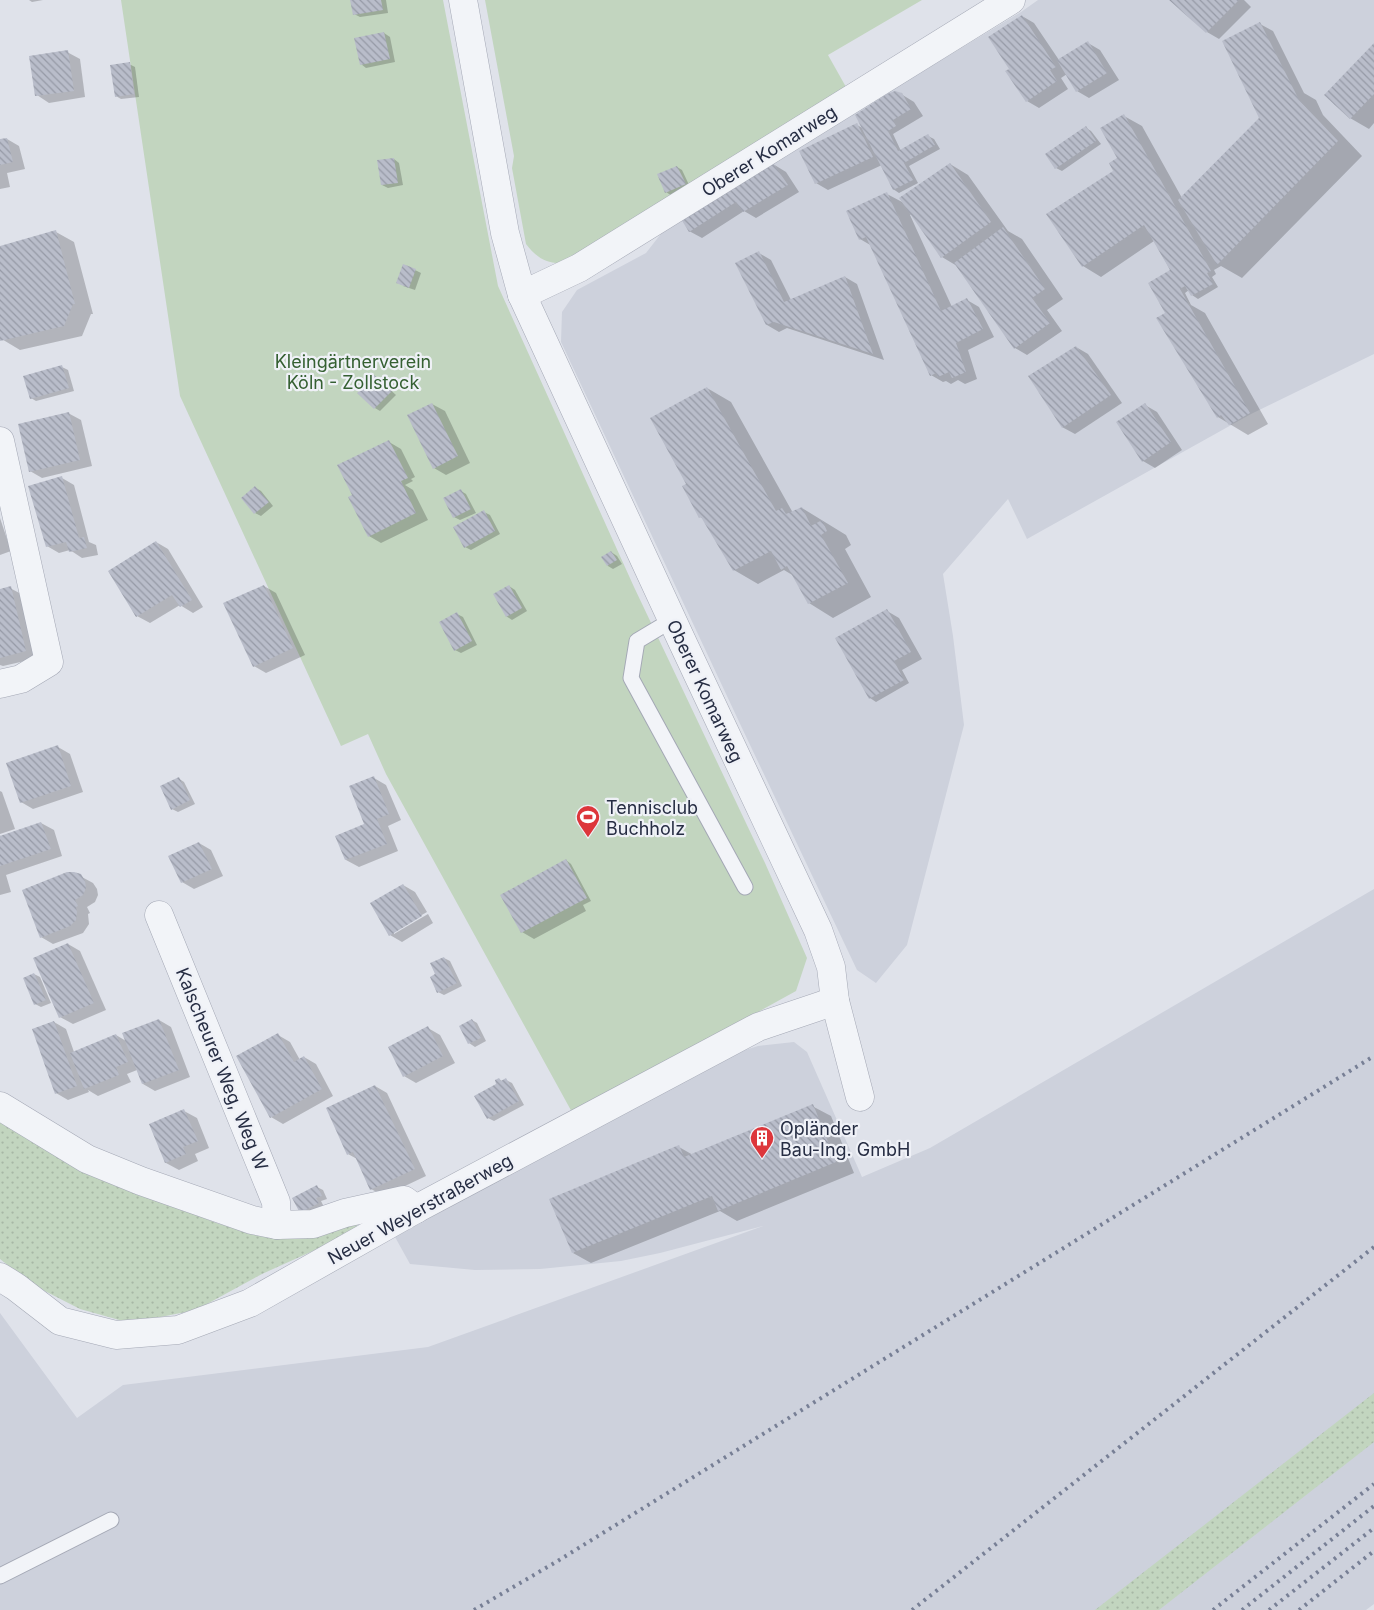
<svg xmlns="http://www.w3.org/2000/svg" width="1374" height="1610" font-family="Inter,sans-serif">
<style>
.built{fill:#cdd1dc}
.grass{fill:url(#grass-dots)}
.garden{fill:#c2d5bf}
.shadow{fill:#0003}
.building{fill:url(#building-back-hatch)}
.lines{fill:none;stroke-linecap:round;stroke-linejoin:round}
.lane-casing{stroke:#a4a8b5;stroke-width:17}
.street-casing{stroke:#a4a8b5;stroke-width:29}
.lane{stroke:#f2f4f8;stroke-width:15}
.street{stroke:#f2f4f8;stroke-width:28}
.rail{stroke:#777f95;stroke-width:4;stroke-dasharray:2.5 5;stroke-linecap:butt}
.labels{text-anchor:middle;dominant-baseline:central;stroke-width:4.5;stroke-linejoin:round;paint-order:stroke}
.street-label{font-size:18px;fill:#262d43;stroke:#eff1f7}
.park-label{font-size:18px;fill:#356032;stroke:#eff1f7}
.poi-label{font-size:18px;fill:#262d43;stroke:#eff1f7;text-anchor:start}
</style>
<defs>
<pattern id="grass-dots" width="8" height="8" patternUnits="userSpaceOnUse" patternTransform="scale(1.25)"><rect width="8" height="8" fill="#c2d5bf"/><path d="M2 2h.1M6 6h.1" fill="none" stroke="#a7b7a5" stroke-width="1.8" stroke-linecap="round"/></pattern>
<pattern id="building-back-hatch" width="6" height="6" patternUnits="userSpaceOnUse" patternTransform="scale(1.25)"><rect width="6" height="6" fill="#b9bdca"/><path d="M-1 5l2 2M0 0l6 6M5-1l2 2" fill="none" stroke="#969aa6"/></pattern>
</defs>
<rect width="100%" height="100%" fill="#dfe2ea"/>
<g class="built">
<path d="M1038 0H1374V354L1251 414 1027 539 1008 499 943 574 953 636 964 725 907 945 876 983 857 970 742 728 561 342 562 312 577 290 646 253 667 226 1021 12Z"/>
<path d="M1374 889V1604L1366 1610H0V1313L77 1418 123 1385 428 1347 763 1226 660 1253 621 1261 540 1269 475 1270 410 1264 395 1237 720 1058 758 1046 794 1042 807 1052 862 1177 930 1148Z"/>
</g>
<g class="grass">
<path d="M0 1117 119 1184 219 1224 295 1237 357 1220V1231L262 1274 196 1310 130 1323 80 1309 33 1285 0 1259Z"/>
<path d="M1374 1393V1442L1159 1610H1095Z"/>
</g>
<g class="garden">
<path d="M121 0H443L498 286 634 587 765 863 807 958 796 991 573 1114 386 774 368 734 341 746 180 396Z"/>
<path d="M485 0H922L828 55 846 87 563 263C546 264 536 257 526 244L512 168 514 156Z"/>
</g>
<g class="shadow">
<path d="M29 0H43L32 2Z"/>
<path d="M352 0H386L388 13 360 17 354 14Z"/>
<path d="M1171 0H1244L1251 7 1219 39 1207 32Z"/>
<path d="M1022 16 1034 23 1059 60 1088 43 1100 50 1119 80 1089 98 1077 91 1067 74 1061 78 1068 89 1039 108 1027 101 1011 69Z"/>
<path d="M1260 24 1273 31 1304 93 1316 100 1323 115 1362 156 1242 278 1221 266 1214 270 1216 274 1212 277 1218 287 1198 299 1192 295 1189 290 1185 293 1191 305 1205 313 1268 424 1248 435 1218 417 1167 313 1171 271 1154 241 1101 277 1083 266 1119 158 1124 116 1142 126 1182 198 1260 118Z"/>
<path d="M384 33 390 37 395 62 366 68 361 64Z"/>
<path d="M1374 44V123L1369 129 1350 118Z"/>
<path d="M67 52 80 59 85 97 49 103 37 95Z"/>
<path d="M129 64 135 67 139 97 121 99 116 96Z"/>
<path d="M901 94 914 102 923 116 893 134 901 151 928 136 934 139 940 149 909 166 918 183 899 193 893 189 882 165 828 190 816 183 857 125 864 129Z"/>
<path d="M1086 128 1091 131 1101 144 1062 171 1056 168Z"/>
<path d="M7 139 19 146 25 169 7 173 10 187 0 189V140Z"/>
<path d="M394 159 399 163 403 185 388 188 382 185Z"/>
<path d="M773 164 786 172 799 192 756 218 744 211 702 238 689 231Z"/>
<path d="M950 164 968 175 1008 231 1022 239 1063 299 1047 310 1062 331 1027 355 1015 348 957 266 942 257 912 214 910 215 952 307 967 300 979 307 994 337 968 350 977 379 965 384 958 380 951 384 946 381 943 382 931 375 872 246 860 239 887 194 904 203Z"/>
<path d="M677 167 682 170 690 187 672 196 666 192 659 175Z"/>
<path d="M56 232 74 242 93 314H91L82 336 20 350 0 338V247Z"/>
<path d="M759 253 771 260 791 300 845 277 857 284 884 360 787 328 779 332 767 325Z"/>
<path d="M415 270 421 273 415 290 403 286Z"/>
<path d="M1076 347 1088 354 1122 403 1075 434 1062 427Z"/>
<path d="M62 367 68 370 74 391 36 401 31 398Z"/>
<path d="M375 376 396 395 380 411 375 408Z"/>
<path d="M707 388 731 402 793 513 802 508 846 535 851 545 845 549 871 597 833 618 809 603 794 576 784 570 758 584 734 570 704 519 700 517 688 485Z"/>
<path d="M432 404 445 411 470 463 446 475 434 468Z"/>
<path d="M1145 405 1157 412 1182 450 1155 468 1143 461Z"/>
<path d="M68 413 81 420 92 466 42 478 30 471Z"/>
<path d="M389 442 401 449 415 477 411 479 413 481 405 485 413 490 428 520 381 543 369 536Z"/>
<path d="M62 478 74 485 89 542 96 545 98 555 82 558 70 550 59 553 47 546Z"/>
<path d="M256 488 261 491 273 506 261 516 255 513Z"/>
<path d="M461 491 466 494 476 513 460 520 454 517Z"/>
<path d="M484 512 490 515 500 534 471 550 465 547Z"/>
<path d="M0 518 11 551 0 555Z"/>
<path d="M156 542 168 549 203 607 193 613 180 605 150 623 137 616 109 571Z"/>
<path d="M611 552 617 556 622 564 613 569 608 566 603 558Z"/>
<path d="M264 586 276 593 305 655 266 673 254 666Z"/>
<path d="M509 586 515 590 527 611 512 620 506 616Z"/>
<path d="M10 588 23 595 38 658 3 666 0 665V590Z"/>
<path d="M887 611 899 618 922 659 902 670 909 683 876 702 870 698 837 639Z"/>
<path d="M457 614 463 617 477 645 461 653 455 650Z"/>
<path d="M58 747 70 754 83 792 33 809 21 802Z"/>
<path d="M178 778 184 782 195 804 178 812 172 809Z"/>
<path d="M374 778 386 785 401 820 388 826 398 851 359 867 346 860 337 836 365 825Z"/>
<path d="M0 791 2 792 15 829 0 834Z"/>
<path d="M41 823 54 830 62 856 6 875 11 892 0 895V835L1 837Z"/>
<path d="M199 843 211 850 223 876 194 889 182 882Z"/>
<path d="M566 860 571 864 591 901 583 905 586 911 534 939 522 932Z"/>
<path d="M80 876 93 883 97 889 98 895 95 902 87 907 90 913 88 914 89 924 83 933 53 944 41 937Z"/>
<path d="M403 885 415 892 427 912 394 931V934L428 914 433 923 402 942 390 935Z"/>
<path d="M68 944 80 951 106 1010 73 1024 60 1017Z"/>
<path d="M444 958 450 961 462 986 444 995 438 992 436 974Z"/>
<path d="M34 974 40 977 51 1003 41 1007 35 1004Z"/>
<path d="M159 1020 171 1027 190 1077 155 1091 143 1084 137 1070 127 1074 131 1082 98 1096 88 1090 89 1092 68 1100 56 1093 54 1022 66 1029 74 1052 116 1035 126 1041Z"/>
<path d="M472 1020 477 1023 486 1041 475 1047 469 1043Z"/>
<path d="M428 1028 440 1035 455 1063 416 1083 404 1076Z"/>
<path d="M278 1035 290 1042 300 1060 304 1057 316 1064 333 1096 283 1124 271 1117Z"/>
<path d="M499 1079 502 1081 506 1080 512 1083 524 1105 494 1121 488 1118Z"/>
<path d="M375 1086 387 1093 426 1176 384 1196 371 1189 357 1159 348 1154Z"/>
<path d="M812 1106 831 1116 854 1173 737 1221 720 1211 591 1263 573 1253 679 1147 693 1155Z"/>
<path d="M184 1111 197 1118 209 1148 195 1154 198 1161 179 1170 166 1163 150 1125Z"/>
<path d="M317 1187 323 1190 327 1199 321 1201 324 1207 307 1215 301 1212Z"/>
</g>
<g class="building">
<path d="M350 0H381L383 10 353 15Z"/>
<path d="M1169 0H1239L1206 33Z"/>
<path d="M1022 15 1056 67 1050 70 1057 81 1026 102 1005 71 1009 69 988 37Z"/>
<path d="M1260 22 1299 100 1338 141 1217 265 1178 200 1259 118 1222 41Z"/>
<path d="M384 32 390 59 360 65 354 38Z"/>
<path d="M1088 41 1107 73 1076 92 1057 60Z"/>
<path d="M1374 43V94L1350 119 1324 95Z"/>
<path d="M68 50 74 91 35 96 29 56Z"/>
<path d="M130 62 134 94 115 97 110 65Z"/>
<path d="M895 91 902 93 911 109 893 120 896 126 888 131 898 151 928 134 935 145 904 163 913 180 893 190 855 115 887 94Z"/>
<path d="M1124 114 1211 271 1207 273 1213 284 1191 296 1185 286 1180 289 1250 413 1229 425 1221 415 1217 418 1156 318 1165 313 1148 283 1170 270 1144 225 1082 267 1046 214 1113 171 1109 163 1117 158 1100 128Z"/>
<path d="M857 123 873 157 815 184 799 151Z"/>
<path d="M1086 126 1096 141 1055 169 1045 154Z"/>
<path d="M7 138 13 162 0 165V139Z"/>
<path d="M394 158 398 183 381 185 377 160Z"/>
<path d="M773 163 788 185 743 212 736 202 689 232 681 219Z"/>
<path d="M950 163 991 222 941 258 899 198Z"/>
<path d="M677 166 686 184 665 193 657 174Z"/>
<path d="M887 192 941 311 967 298 983 329 956 343 966 372 952 378 949 372 938 377 936 373 930 376 866 237 859 240 846 211Z"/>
<path d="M1003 227 1045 289 1032 298 1050 323 1014 349 954 263Z"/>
<path d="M56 230 75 304H73L64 326 0 341V246Z"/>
<path d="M759 251 784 302 845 276 873 354 774 322 766 325 735 263Z"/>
<path d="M403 264 416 269 409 288 396 283Z"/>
<path d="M1076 346 1111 395 1062 428 1028 376Z"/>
<path d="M62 365 69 388 30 399 23 376Z"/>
<path d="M374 375 392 391 374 409 357 393Z"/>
<path d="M707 387 776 511 782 508 786 514 802 507 811 526 822 520 827 531 821 535 848 583 808 604 787 566 781 570 771 551 733 571 701 517 699 518 682 486 686 484 650 418Z"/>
<path d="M432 403 458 456 433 469 407 415Z"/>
<path d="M1145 403 1171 442 1142 462 1116 422Z"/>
<path d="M69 412 80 460 29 472 18 424Z"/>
<path d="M389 440 408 478 401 481 416 513 368 537 348 497 352 495 337 465Z"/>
<path d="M62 476 79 538 84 537 87 548 69 552 66 542 46 547 28 486Z"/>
<path d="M255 486 269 502 254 514 241 498Z"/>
<path d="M461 489 471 509 453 518 443 498Z"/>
<path d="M484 510 495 531 464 548 453 527Z"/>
<path d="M156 541 192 600 180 607 172 595 136 617 108 571Z"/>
<path d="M611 551 617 560 607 566 601 557Z"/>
<path d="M264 585 293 648 253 667 223 603Z"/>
<path d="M509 585 522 608 506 617 493 594Z"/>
<path d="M11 586 26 651 0 658V589Z"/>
<path d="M887 609 911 652 894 661 904 680 869 699 835 638Z"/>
<path d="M457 612 472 641 454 651 439 622Z"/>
<path d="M58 745 71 786 20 803 6 763Z"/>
<path d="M374 776 389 814 377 819 387 844 345 860 335 836 364 824 349 786Z"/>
<path d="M179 777 190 800 171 810 160 786Z"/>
<path d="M41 822 51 849 0 866V836Z"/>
<path d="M199 842 212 869 181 883 168 856Z"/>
<path d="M566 859 587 898 521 933 500 895Z"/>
<path d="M67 872H74L81 874 85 881 86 888 83 895 75 900 78 906 76 907 77 912 76 920 70 926 40 938 22 890Z"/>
<path d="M403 884 422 916 389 936 370 903Z"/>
<path d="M68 943 94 1003 59 1018 33 958Z"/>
<path d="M444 957 457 983 437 993 430 977 435 974 430 963Z"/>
<path d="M34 973 46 1000 34 1005 23 978Z"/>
<path d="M159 1019 179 1070 142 1084 122 1033Z"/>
<path d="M472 1019 481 1038 468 1044 459 1026Z"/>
<path d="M54 1021 77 1086 55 1094 32 1029Z"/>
<path d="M428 1026 443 1056 403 1077 388 1047Z"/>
<path d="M278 1033 294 1062 304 1056 322 1089 270 1118 236 1056Z"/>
<path d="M116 1034 128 1062 116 1067 119 1075 84 1089 70 1053Z"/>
<path d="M499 1078 501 1081 506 1078 519 1101 487 1119 474 1096 496 1084 495 1080Z"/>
<path d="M375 1085 415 1169 370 1190 353 1152 347 1155 326 1108Z"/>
<path d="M813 1104 836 1162 718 1211 712 1196 572 1253 549 1199 679 1145 684 1157Z"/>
<path d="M184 1109 198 1141 183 1147 186 1154 165 1163 149 1124Z"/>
<path d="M317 1185 322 1196 316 1198 319 1203 300 1213 292 1198Z"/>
</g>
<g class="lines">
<g class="lane-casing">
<g id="lane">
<path d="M672 620 637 641 631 678 745 887"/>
<path d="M0 1576 111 1520"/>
</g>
</g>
<g class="street-casing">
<g id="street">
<path d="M463 0 505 233 522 295 681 639 818 930 831 967 835 1001 860 1097"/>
<path d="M522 295 579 268 1011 0"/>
<path d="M0 441 49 662 21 679 0 684"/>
<path d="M159 915 276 1202 277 1225"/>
<path d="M0 1106 87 1159 141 1181 252 1220 277 1225 313 1224 345 1213 404 1200 416 1209"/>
<path d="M0 1277 16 1287 60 1321 116 1335 178 1330 250 1303 416 1209 758 1027 835 1001"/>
</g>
</g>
<use href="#lane" class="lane"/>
<use href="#street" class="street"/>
<g class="rail">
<path d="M474 1610 556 1562 1374 1056"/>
<path d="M912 1610 1374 1247"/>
<path d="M1213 1610 1374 1484"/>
<path d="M1242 1610 1374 1506"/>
<path d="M1269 1610 1374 1528"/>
<path d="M1299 1610 1374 1551"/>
</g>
</g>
<defs>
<g id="stadium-pin" transform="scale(1.25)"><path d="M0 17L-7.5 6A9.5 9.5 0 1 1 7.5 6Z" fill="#dd363b" stroke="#eff1f7"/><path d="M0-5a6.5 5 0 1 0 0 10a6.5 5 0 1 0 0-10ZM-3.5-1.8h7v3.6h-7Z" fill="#fff"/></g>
<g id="building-pin" transform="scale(1.25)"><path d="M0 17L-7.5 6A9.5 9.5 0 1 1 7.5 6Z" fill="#dd363b" stroke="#eff1f7"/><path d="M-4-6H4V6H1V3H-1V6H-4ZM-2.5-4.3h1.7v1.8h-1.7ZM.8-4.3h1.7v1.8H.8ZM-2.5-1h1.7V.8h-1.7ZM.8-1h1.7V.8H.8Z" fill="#fff"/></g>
</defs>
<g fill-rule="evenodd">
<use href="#stadium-pin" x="588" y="817"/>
<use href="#building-pin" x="762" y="1138"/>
</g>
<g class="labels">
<g class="street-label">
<text transform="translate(769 151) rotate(-32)">Oberer Komarweg</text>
<text transform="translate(705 691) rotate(65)">Oberer Komarweg</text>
<text transform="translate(222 1069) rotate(68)">Kalscheurer Weg, Weg W</text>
<text transform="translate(420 1209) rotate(-29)">Neuer Weyerstraßerweg</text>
</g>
<g class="park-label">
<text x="353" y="361">Kleingärtnerverein<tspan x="353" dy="21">Köln - Zollstock</tspan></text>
</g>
<g class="poi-label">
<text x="606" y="807">Tennisclub<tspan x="606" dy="21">Buchholz</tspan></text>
<text x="780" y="1128">Opländer<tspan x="780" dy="21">Bau-Ing. GmbH</tspan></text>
</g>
</g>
</svg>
